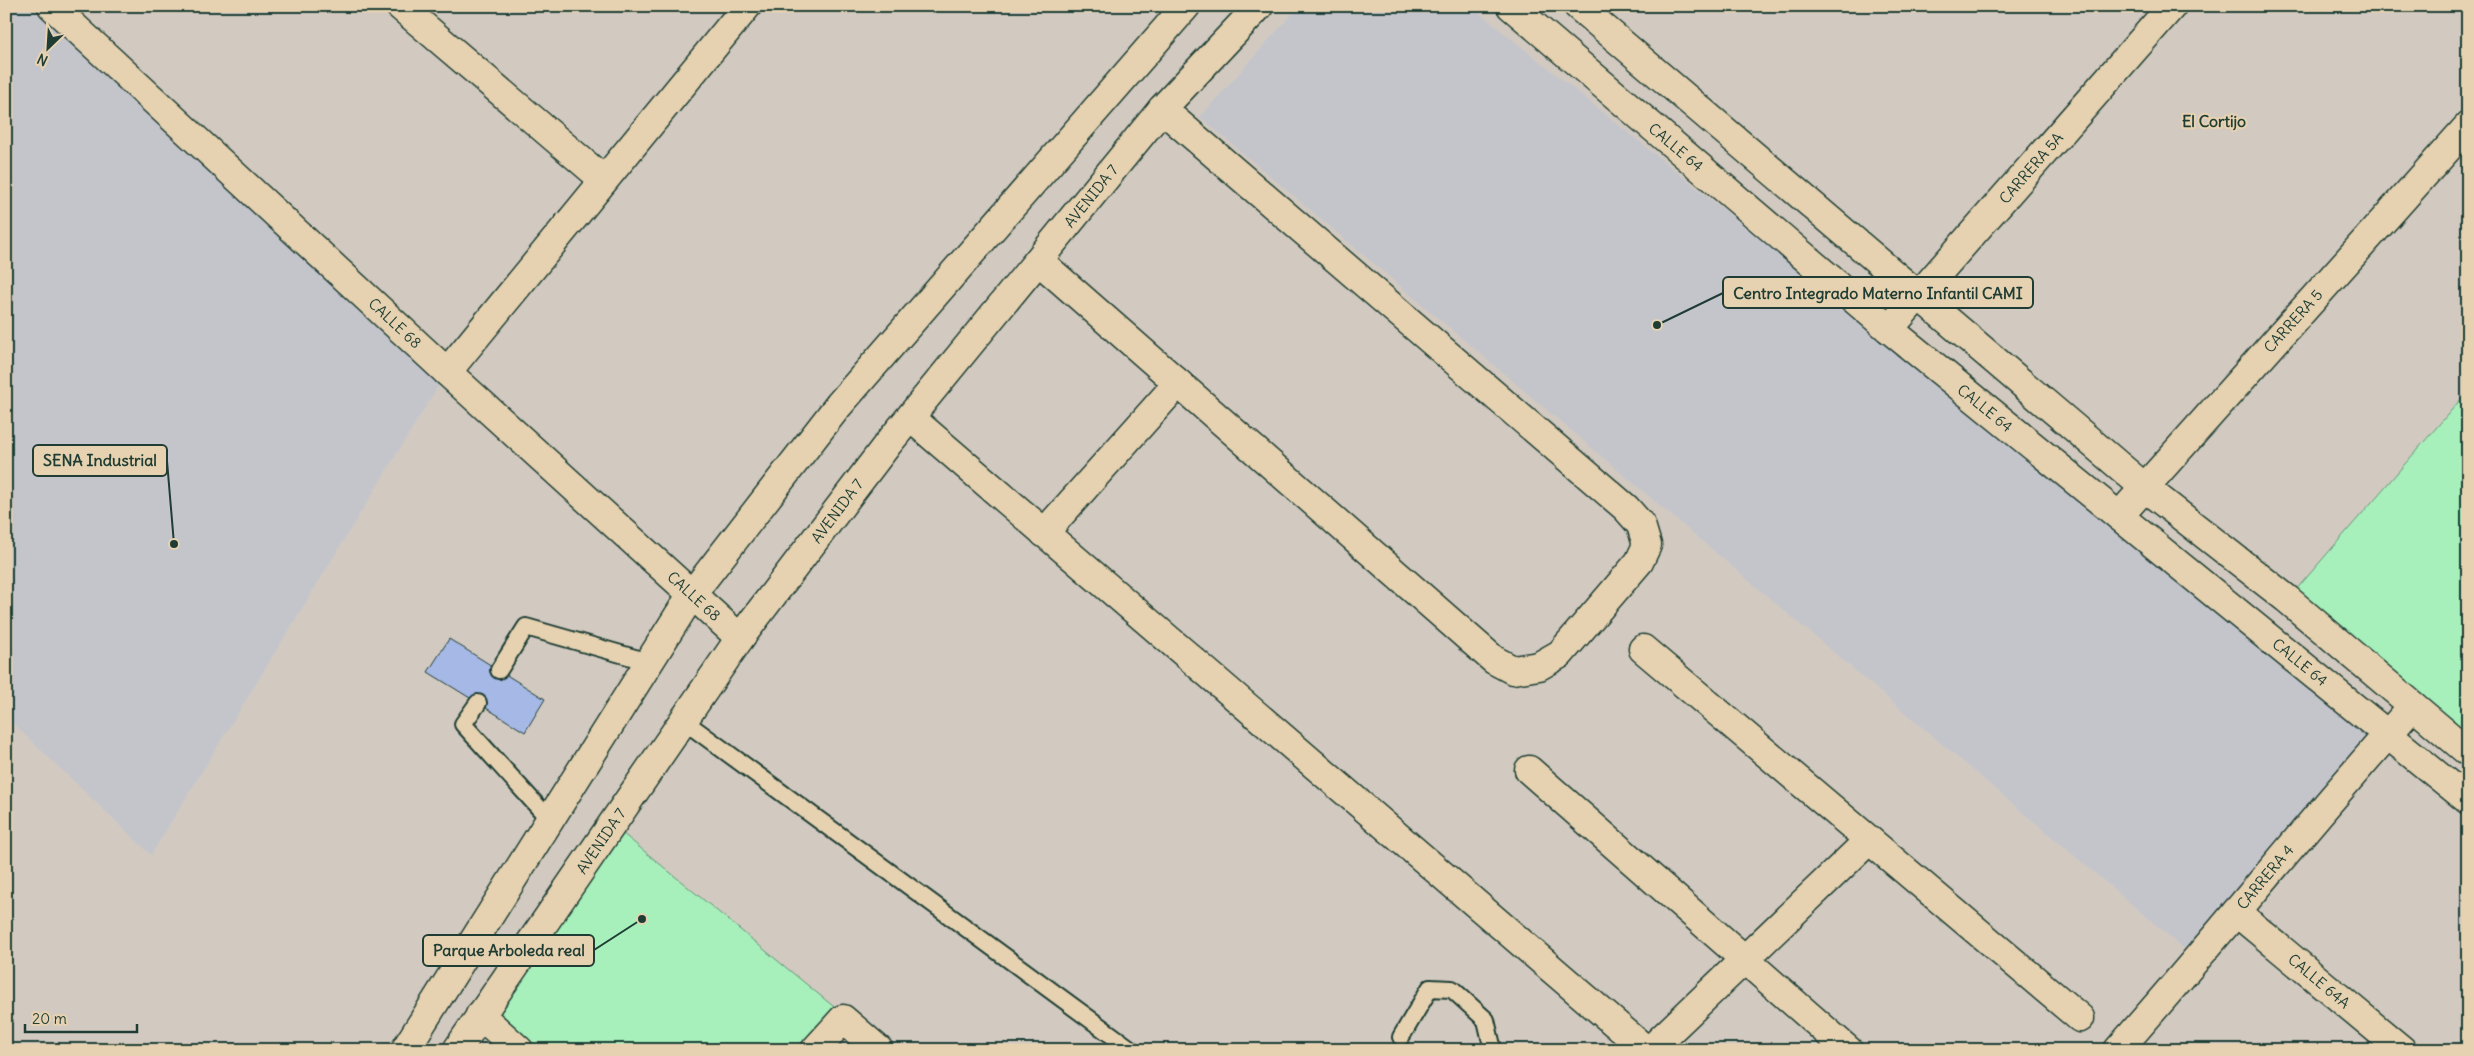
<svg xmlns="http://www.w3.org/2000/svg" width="2474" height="1056" font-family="Delius,sans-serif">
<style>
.built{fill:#c4c5cb}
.green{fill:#a7efbb;stroke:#639678}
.building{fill:#a5b8e6;stroke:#1f3d34}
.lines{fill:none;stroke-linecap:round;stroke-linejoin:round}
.service-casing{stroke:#1f3d34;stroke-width:20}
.minor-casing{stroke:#1f3d34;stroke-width:31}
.secondary-casing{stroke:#1f3d34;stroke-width:31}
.service{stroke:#e6d2b0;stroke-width:16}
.minor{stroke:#e6d2b0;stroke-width:28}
.secondary{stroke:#e6d2b0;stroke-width:28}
.labels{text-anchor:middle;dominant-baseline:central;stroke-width:4;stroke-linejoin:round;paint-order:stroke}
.street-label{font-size:15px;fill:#1f3d34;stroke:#e6d2b0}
.neighbourhood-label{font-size:16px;font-weight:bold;fill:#1f3d34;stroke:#e6d2b0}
.leader{fill:none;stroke:#1f3d34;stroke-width:2}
.callout-dot{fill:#1f3d34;stroke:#e6d2b0;stroke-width:2}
.callout{fill:#e6d2b0;stroke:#1f3d34;stroke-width:2}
.callout-label{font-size:16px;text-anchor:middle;font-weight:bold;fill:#1f3d34}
</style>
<rect width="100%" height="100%" fill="#d2cac0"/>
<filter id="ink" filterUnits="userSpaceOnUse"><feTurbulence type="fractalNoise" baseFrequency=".02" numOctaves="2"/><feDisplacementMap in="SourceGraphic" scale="10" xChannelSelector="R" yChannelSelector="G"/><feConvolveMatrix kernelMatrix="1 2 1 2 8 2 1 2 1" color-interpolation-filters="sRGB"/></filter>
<g filter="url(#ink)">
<g class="built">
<path d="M6 6H52L447 372 151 855 6 717Z"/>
<path d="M1299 6H1471L2377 736 2188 952 1200 117Z"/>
</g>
<g class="green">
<path d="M2468 391V752L2288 599Z"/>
<path d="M616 828 839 1011 803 1050H524L489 1022Z"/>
</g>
<path class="building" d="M449 639 545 699 525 732 428 672Z"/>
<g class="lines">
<g class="service-casing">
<g id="service">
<path d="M499 670 526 627 649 662"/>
<path d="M478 703 463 724 550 820"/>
<path d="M684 721 1132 1050"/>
<path d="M1401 1037 1430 988 1452 989 1486 1020 1493 1050"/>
</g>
</g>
<g class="minor-casing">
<g id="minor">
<path d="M52 6 447 372 740 638"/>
<path d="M400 6 604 180"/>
<path d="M1039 261 1494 660 1513 670 1539 666 1560 654 1639 562 1647 545 1641 525 1626 508 1162 109"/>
<path d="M1889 329 2172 6"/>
<path d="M447 372 747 6"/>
<path d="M911 418 1646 1050"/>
<path d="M2119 516 2468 126"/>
<path d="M1044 533 1178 383"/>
<path d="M1643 649 2080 1018"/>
<path d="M1529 770 1848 1050"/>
<path d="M2236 912 2402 1050"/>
<path d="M480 1015 519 1050"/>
<path d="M815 1050 843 1019 879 1050"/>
<path d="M1650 1050 1869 840"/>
<path d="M2118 1050C2218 937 2312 818 2413 706"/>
</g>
</g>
<g class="secondary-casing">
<g id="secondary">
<path d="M1511 6 1889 329 2468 800"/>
<path d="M1578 6 2144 487 2287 599 2468 752"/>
<path d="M405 1050 692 594 838 406 1186 6"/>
<path d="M457 1050 740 638 887 445 1162 109 1259 6"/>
</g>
</g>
<use href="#service" class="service"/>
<use href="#minor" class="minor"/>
<use href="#secondary" class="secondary"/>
</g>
</g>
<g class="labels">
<g class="street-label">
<text transform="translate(1676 147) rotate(40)">CALLE 64</text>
<text transform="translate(2031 168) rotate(-49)">CARRERA 5A</text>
<text transform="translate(1091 196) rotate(-51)">AVENIDA 7</text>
<text transform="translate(2293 321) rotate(-48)">CARRERA 5</text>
<text transform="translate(395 323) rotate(43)">CALLE 68</text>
<text transform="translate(1985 408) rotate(39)">CALLE 64</text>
<text transform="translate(837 511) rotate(-53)">AVENIDA 7</text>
<text transform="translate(694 596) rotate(42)">CALLE 68</text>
<text transform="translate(2300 662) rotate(39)">CALLE 64</text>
<text transform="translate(601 841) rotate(-56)">AVENIDA 7</text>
<text transform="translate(2265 877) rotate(-50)">CARRERA 4</text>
<text transform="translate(2319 981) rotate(40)">CALLE 64A</text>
</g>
<g class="neighbourhood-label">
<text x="2214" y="121">El Cortijo</text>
</g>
</g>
<path class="leader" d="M1657 325L1723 293M174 544L167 461M642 919L594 950"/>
<g class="callout-dot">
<circle cx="1657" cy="325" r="5"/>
<circle cx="174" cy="544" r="5"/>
<circle cx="642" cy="919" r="5"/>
</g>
<g class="callout">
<rect x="1723" y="277" width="310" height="31" rx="5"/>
<rect x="33" y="445" width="134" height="31" rx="5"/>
<rect x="423" y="935" width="171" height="31" rx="5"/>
</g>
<g class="callout-label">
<text x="1878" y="299">Centro Integrado Materno Infantil CAMI</text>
<text x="100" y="466">SENA Industrial</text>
<text x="509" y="956">Parque Arboleda real</text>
</g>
<rect width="2474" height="1056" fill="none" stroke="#e6d2b0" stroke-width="25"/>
<rect x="12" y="12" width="2449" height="1031" fill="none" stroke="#1f3d34" stroke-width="2" filter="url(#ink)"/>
<g transform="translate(48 48) rotate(205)" stroke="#e6d2b0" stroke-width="4" paint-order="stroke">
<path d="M0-4L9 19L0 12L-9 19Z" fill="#1f3d34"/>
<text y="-8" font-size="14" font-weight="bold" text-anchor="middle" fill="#1f3d34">N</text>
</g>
<path d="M25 1024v8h112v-8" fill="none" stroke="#1f3d34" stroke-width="2.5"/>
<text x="32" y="1024" font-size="15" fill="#1f3d34" stroke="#e6d2b0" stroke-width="4" paint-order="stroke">20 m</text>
</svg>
